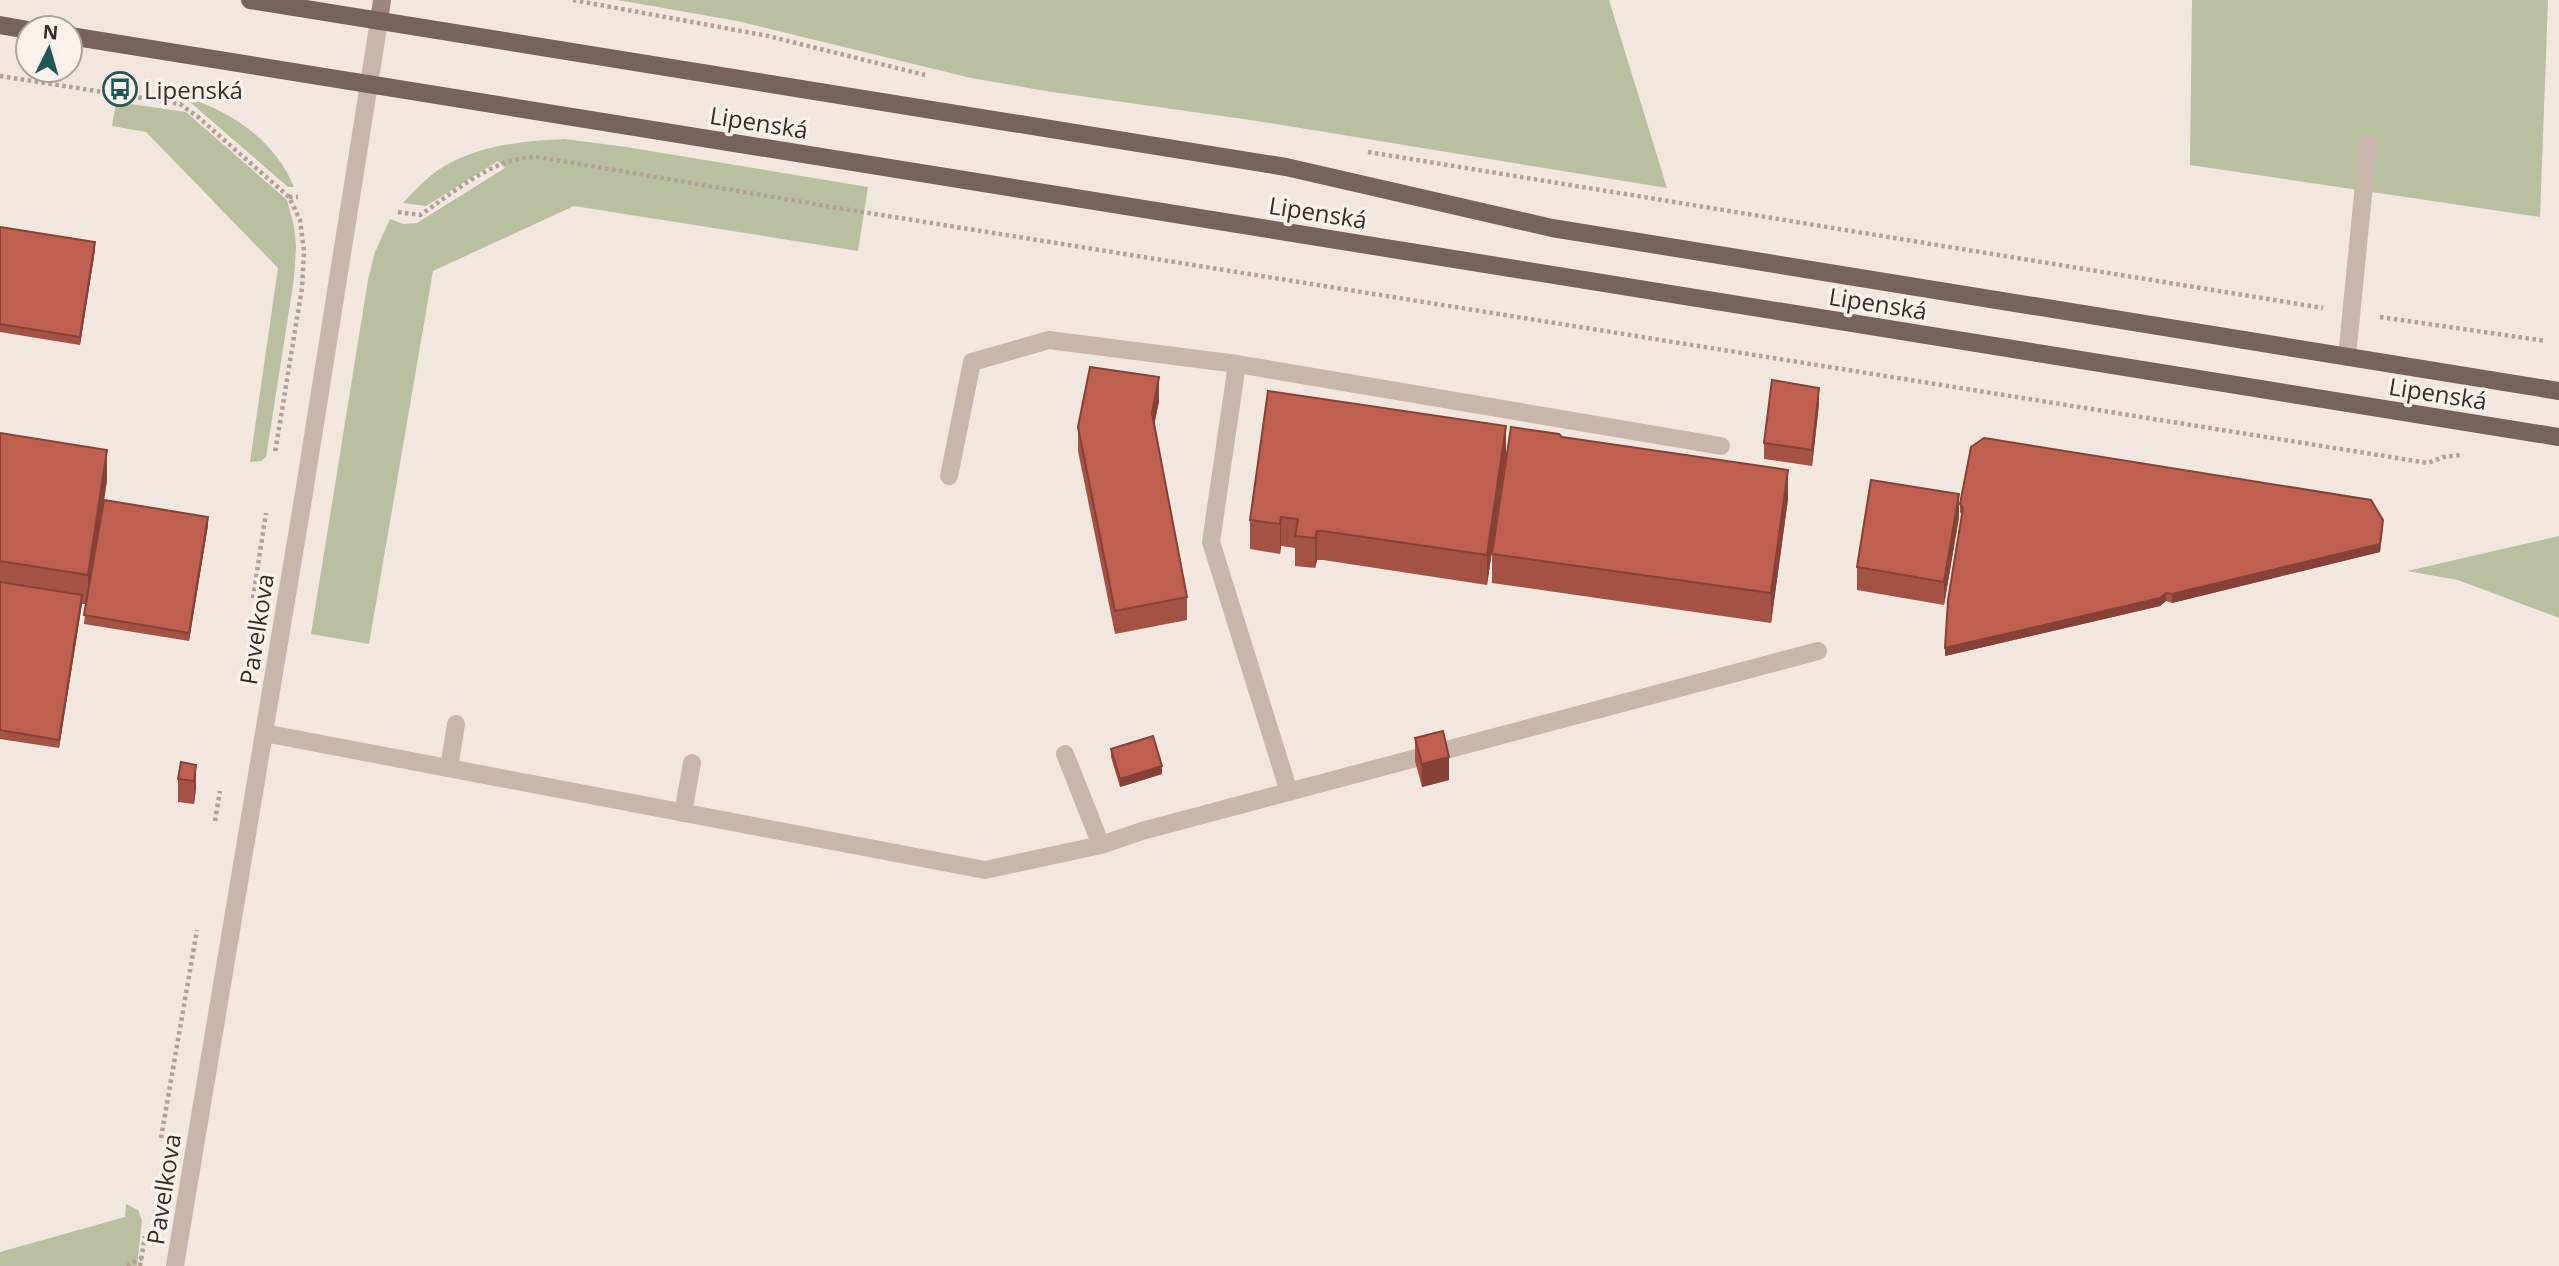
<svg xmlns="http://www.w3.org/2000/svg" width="2559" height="1266" font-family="'Open Sans',sans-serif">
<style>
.green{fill:#b8c09f}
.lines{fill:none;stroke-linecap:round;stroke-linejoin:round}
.path{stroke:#b5a095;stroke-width:4.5;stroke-dasharray:3.5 3.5;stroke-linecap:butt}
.lane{stroke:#c9b6ab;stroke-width:18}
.street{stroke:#c9b6ab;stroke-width:18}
.secondary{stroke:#9d857d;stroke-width:18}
.primary{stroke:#78635c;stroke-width:18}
.wall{fill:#a45244}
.shaded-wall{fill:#864237}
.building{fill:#bf5f4f;stroke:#864237;stroke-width:2}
.labels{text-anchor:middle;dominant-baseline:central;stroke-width:7;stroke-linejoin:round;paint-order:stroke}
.poi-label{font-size:24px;fill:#372d2a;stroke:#f9f1eb;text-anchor:start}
.street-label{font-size:24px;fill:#372d2a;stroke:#f9f1eb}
</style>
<rect width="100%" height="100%" fill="#f1e7df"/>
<g class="green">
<path d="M618 0H1609L1667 188 1257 121 1052 92 971 78 737 21Z"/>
<path d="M2192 0H2548L2540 217 2190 165Z"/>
<path d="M183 96C232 112 274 139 294 187H288Z"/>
<path d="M116 102 186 112 287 200 294 226 296 246 294 279 266 457 261 461 250 462 278 268 146 132 112 126Z"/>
<path d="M565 139 626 147 868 187 858 251 574 206 433 271 369 644 311 634 368 280 375 252 390 219 403 224 417 223 505 168 498 161 426 206 403 203C415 190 428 176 443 167 479 145 524 141 565 139Z"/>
<path d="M2559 536V618L2458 580 2407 571Z"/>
<path d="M126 1204 138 1210 142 1221 137 1266H0V1252L125 1217Z"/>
</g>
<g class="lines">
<g class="path">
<path d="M573 0 768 36 925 75"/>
<path d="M0 76 180 104 198 117 289 197 300 220 304 251 302 288 275 453"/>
<path d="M1368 152 2323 308"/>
<path d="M289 197H298"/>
<path d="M398 212 420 215C455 192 494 156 538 157L844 209 2428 463 2443 457 2462 455"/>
<path d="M2380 317 2546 341"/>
<path d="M253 598 266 513"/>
<path d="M215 821 220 791"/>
<path d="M161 1138 197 930"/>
<path d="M127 1266 142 1258"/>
<path d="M140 1266 145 1236"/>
</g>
<g class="lane">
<path d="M2347 357 2368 144"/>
<path d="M1237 364 1721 446"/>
<path d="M949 476 972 362 1049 340 1237 364 1211 542 1289 792"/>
<path d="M264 733 985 870 1101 845 1142 831 1818 651"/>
<path d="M1065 754 1101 845"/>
<path d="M449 768 456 724"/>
<path d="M683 813 692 763"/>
</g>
<path class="street" d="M175 1266 304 493 379 21"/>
<path class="secondary" d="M379 21 382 0"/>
<g class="primary">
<path d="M250 0 1286 167 1552 228 2559 391"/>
<path d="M0 25 28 30"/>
<path d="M70 36 2559 437"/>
</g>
</g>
<g class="wall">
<path d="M0 227 95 250 80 345 0 332Z"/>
<path d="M1159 401 1154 425 1187 597V620L1115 634 1078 451V427Z"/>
<path d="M1819 404 1812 466 1764 459V443Z"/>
<path d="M0 433 107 480 104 500 208 525 189 641 84 624 86 604H82L59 748 0 739Z"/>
<path d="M1562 437 1788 499 1771 623 1492 583V554Z"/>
<path d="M1506 455 1487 585 1323 560H1317L1315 568 1295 566V548L1281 546 1280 554 1250 549V520Z"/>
<path d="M1960 504 2383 528 2380 552 2172 603 2166 601 2160 606 1945 656 1962 515 1960 512Z"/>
<path d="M1959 517 1944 605 1857 590V567Z"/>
<path d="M1415 738 1449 780 1422 787 1415 761Z"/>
<path d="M1111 749 1162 774 1120 787 1111 757Z"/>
<path d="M196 765V788L194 804 178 802V779Z"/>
</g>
<g class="shaded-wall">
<path d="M95 242V250L80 345V337Z"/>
<path d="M1159 377V401L1152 436V413Z"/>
<path d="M1819 388V404L1812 466V450Z"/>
<path d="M1506 426V455L1487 585V555Z"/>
<path d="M107 450V480L88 605V575Z"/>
<path d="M1788 470V499L1771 623V593Z"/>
<path d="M1959 494V517L1944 605V582Z"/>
<path d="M208 517V525L189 641V633Z"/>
<path d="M1281 517V546L1280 554V524Z"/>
<path d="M2383 520 2380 552 2172 603V594Z"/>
<path d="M1317 531V560L1315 568V538Z"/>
<path d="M2166 593V601L2160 606 1945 656V648Z"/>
<path d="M82 595V603L59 748V740Z"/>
<path d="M1449 757V780L1422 787V764Z"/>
<path d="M196 765V788L194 804V781Z"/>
<path d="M1162 766V774L1120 787V779Z"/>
</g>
<g class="building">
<path d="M0 227 95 242 80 337 0 324Z"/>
<path d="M1090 367 1159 377 1152 413 1187 597 1115 611 1078 427Z"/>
<path d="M1772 380 1819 388 1812 450 1764 443Z"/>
<path d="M1268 391 1506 426 1487 555 1323 531H1317L1315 538 1295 536 1298 519 1281 517 1280 524 1250 520Z"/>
<path d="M1511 427 1559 434 1562 437 1788 470 1771 593 1492 554Z"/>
<path d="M0 433 107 450 88 575 0 561Z"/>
<path d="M1984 438 2371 500 2383 520 2380 544 2172 594 2166 593 2160 598 1945 648 1948 600 1963 508 1960 504 1971 447Z"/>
<path d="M1871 480 1959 494 1944 582 1857 567Z"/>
<path d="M104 500 208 517 189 633 84 615Z"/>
<path d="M0 582 82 595 59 740 0 730Z"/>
<path d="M1443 731 1449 757 1422 764 1415 738Z"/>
<path d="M1153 736 1162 766 1120 779 1111 749Z"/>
<path d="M181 762 196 765 194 781 178 779Z"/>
</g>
<defs>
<g id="bus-ring" transform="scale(1.75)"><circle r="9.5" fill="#f9f1eb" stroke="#225755" stroke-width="1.5"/><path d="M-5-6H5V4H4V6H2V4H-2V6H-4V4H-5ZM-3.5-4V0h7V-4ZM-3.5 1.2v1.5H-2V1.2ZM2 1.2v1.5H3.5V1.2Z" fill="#225755"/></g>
</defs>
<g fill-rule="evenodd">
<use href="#bus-ring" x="120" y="89"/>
</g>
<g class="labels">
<g class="poi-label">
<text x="144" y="89">Lipenská</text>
</g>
<g class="street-label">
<text transform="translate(759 122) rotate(9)">Lipenská</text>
<text transform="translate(1318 212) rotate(9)">Lipenská</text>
<text transform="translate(1878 303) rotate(9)">Lipenská</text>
<text transform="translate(2438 393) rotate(9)">Lipenská</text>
<text transform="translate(256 629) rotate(-81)">Pavelkova</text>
<text transform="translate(163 1189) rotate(-81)">Pavelkova</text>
</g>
</g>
<g transform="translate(49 49) rotate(5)"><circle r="33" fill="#f9f1eb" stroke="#aba39e" stroke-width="2"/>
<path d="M0-5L12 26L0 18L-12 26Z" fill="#225755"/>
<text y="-10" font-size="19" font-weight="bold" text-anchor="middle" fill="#372d2a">N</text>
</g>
</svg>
